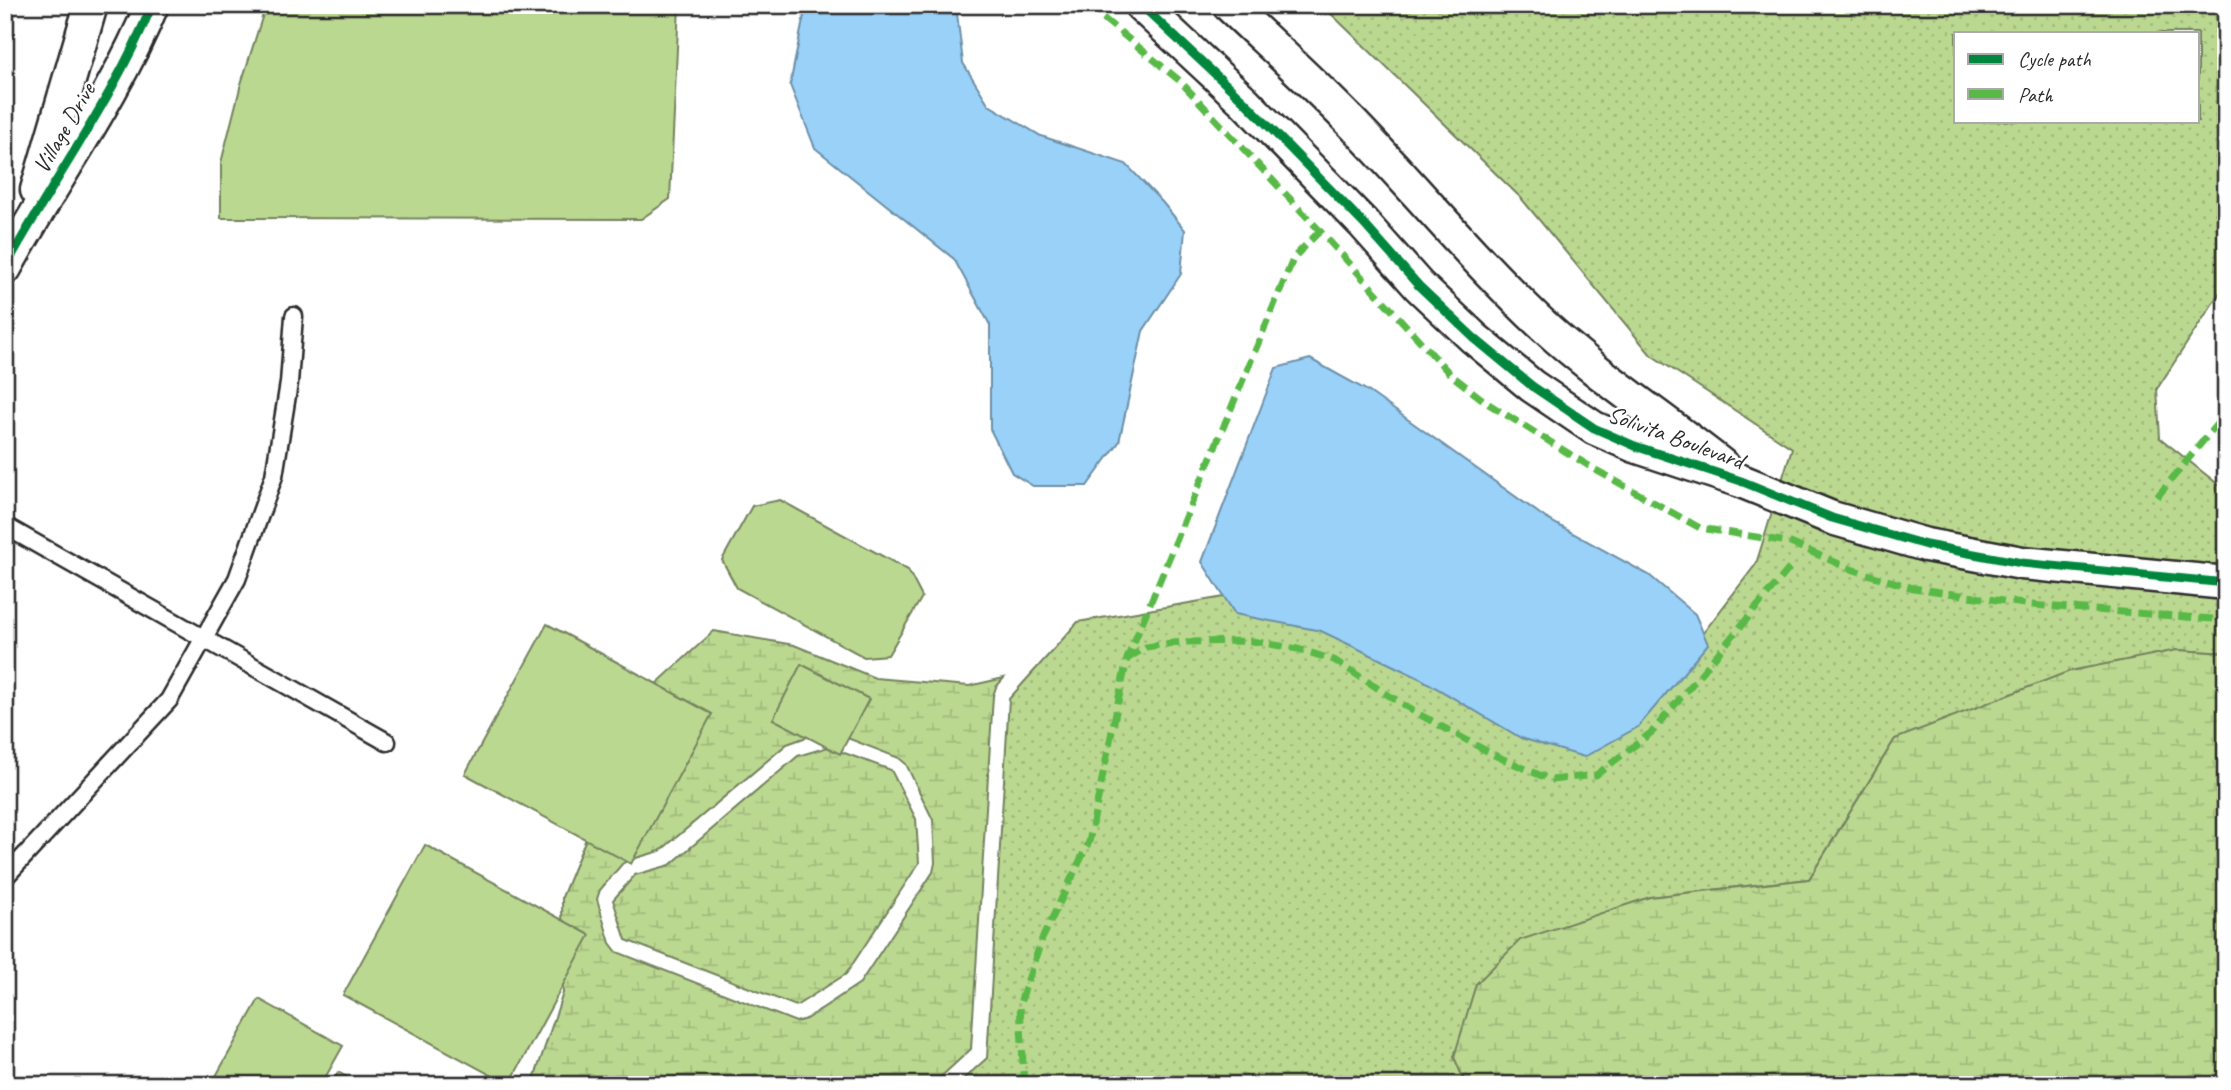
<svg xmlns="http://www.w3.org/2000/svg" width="2231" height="1090" font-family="Caveat,sans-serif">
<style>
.grass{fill:url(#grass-dots);stroke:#73825e;stroke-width:2;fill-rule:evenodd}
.wetland{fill:url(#wetland-marsh);stroke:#73825e;stroke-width:2;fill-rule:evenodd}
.green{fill:#bbd890;stroke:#73825e;stroke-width:2}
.water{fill:#99d1f8;stroke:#6d8fa6;stroke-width:2}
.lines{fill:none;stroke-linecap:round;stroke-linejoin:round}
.lane-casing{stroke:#2b2b2b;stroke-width:21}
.street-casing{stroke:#2b2b2b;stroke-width:37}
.lane{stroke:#fff;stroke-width:16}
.street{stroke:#fff;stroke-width:32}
.quiet{stroke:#58b947;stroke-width:7;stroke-dasharray:14 7;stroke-linecap:butt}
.cycleway-casing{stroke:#fff;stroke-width:13}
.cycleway{stroke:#00873e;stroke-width:9}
.labels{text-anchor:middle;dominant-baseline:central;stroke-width:5;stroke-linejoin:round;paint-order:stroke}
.street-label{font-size:24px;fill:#2b2b2b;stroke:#fff}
</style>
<defs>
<pattern id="grass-dots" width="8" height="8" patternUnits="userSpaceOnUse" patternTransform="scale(1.75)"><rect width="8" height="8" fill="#bbd890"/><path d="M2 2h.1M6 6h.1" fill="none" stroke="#a1ba7c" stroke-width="1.8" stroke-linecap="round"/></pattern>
<pattern id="wetland-marsh" width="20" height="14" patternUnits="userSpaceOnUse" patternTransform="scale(1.75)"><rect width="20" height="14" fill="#bbd890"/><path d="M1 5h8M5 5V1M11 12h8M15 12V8" fill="none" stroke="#a1ba7c"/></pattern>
</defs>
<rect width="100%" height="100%" fill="#fff"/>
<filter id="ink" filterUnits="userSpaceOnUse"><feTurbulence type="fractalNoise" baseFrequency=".0143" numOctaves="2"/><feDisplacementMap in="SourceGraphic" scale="14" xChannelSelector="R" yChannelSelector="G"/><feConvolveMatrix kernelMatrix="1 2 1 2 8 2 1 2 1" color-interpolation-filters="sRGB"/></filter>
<g filter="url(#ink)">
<path class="grass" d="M1322 5H2226V283L2157 389 2160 438 2219 485 2226 486V653L2177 650 1895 739 1809 879 1650 897 1454 1056 1466 1085H957L987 1058 1009 699 1078 622 1224 597 1338 627 1674 671 1756 564 1792 448 1651 355 1521 198ZM1956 33H2198V121H1956Z"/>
<g class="wetland">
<path d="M714 631 794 645 875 678 969 686 1004 678 996 687 993 696 971 1049 932 1085H532L563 993 562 897 608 785 655 685ZM821 732H832L899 758 906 764 933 820 935 863 933 872 860 983 806 1019 796 1022 617 952 610 943 597 899 600 890 622 864 629 860 660 851 787 744Z"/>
<path d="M2177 650 2226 653V1085H1466L1454 1057 1476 984 1520 940 1650 897 1809 879 1895 739 2070 671Z"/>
<path d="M828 747 891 770 916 819 919 863 846 974 796 1006 626 940 613 900 635 875 670 865 798 756Z"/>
</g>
<g class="green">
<path d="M266 5H679L670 199 641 219 221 218V163L241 84Z"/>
<path d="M780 500 908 570 922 597 888 655 864 657 737 588 722 560 752 506Z"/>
<path d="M547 624 712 714 631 864 465 774Z"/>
<path d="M801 664 869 699 840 754 773 719Z"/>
<path d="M425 845 590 935 509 1085 343 995Z"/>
<path d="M259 999 343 1046 321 1085H211Z"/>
<path d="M338 1072 361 1085H362H331Z"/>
</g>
<g class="water">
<path d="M814 5H956L963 63 989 105 1041 136 1126 164 1163 203 1185 230 1181 274 1143 331 1119 442 1087 486H1033L1012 473 990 429V325L954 259 815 148 790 85 804 15Z"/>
<path d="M1310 359 1368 391 1547 519 1649 575 1695 614 1708 644 1638 727 1584 757 1521 738 1421 679 1321 631 1235 614 1202 562 1276 368Z"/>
</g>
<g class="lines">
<g class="lane-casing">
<g id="lane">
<path d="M5 526 387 742"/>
<path d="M5 877 169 700 237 579 274 476 289 383 294 316"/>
</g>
</g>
<g class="street-casing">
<g id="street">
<path d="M1141 5 1245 102 1363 223 1419 286 1474 338 1532 386 1594 428 1635 446 1741 481 1832 518 1926 545 2022 563 2226 583"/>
<path d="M1229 5C1270 44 1312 82 1352 123 1417 190 1476 263 1545 327 1601 378 1665 420 1724 467"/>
<path d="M37 190 91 5"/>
<path d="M5 268C53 180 114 98 152 5"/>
</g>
</g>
<use href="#lane" class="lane"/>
<use href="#street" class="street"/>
<g class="quiet">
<path d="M1087 5 1180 81 1320 231 1450 374 1487 403 1594 469 1700 528 1788 542 1851 569 1913 588 2031 605 2226 620"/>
<path d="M2157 497 2226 413"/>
<path d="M1127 659 1146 647 1181 642 1252 641 1298 649 1334 660 1413 711 1494 755 1551 780 1596 775 1652 732 1793 564"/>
<path d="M1024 1085 1020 1003 1042 939 1089 842 1127 659 1294 257 1320 231"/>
</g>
<g class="cycleway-casing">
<g id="cycleway">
<path d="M1141 5 1245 102 1363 223 1419 286 1474 338 1532 386 1594 428 1635 446 1741 481 1832 518 1926 545 2022 563 2226 583"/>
<path d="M5 268C53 180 114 98 152 5"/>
</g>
</g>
<use href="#cycleway" class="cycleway"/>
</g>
</g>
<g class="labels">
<g class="street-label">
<text transform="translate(64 128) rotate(-60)">Village Drive</text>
<text transform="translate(1676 437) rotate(20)">Solivita Boulevard</text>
</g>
</g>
<rect width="2231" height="1090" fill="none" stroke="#fff" stroke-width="28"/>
<rect x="14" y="14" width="2203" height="1062" fill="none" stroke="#2b2b2b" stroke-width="2.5" filter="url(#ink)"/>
<rect x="1954" y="32" width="245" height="91" fill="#ffffff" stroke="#aaaaaa" stroke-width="2"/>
<rect x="1968" y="54" width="35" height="10" fill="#00873e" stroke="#aaaaaa" stroke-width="2"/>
<text x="2018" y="66" font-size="21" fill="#2b2b2b">Cycle path</text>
<rect x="1968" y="89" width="35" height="10" fill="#58b947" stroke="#aaaaaa" stroke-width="2"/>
<text x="2018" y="102" font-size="21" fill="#2b2b2b">Path</text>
</svg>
